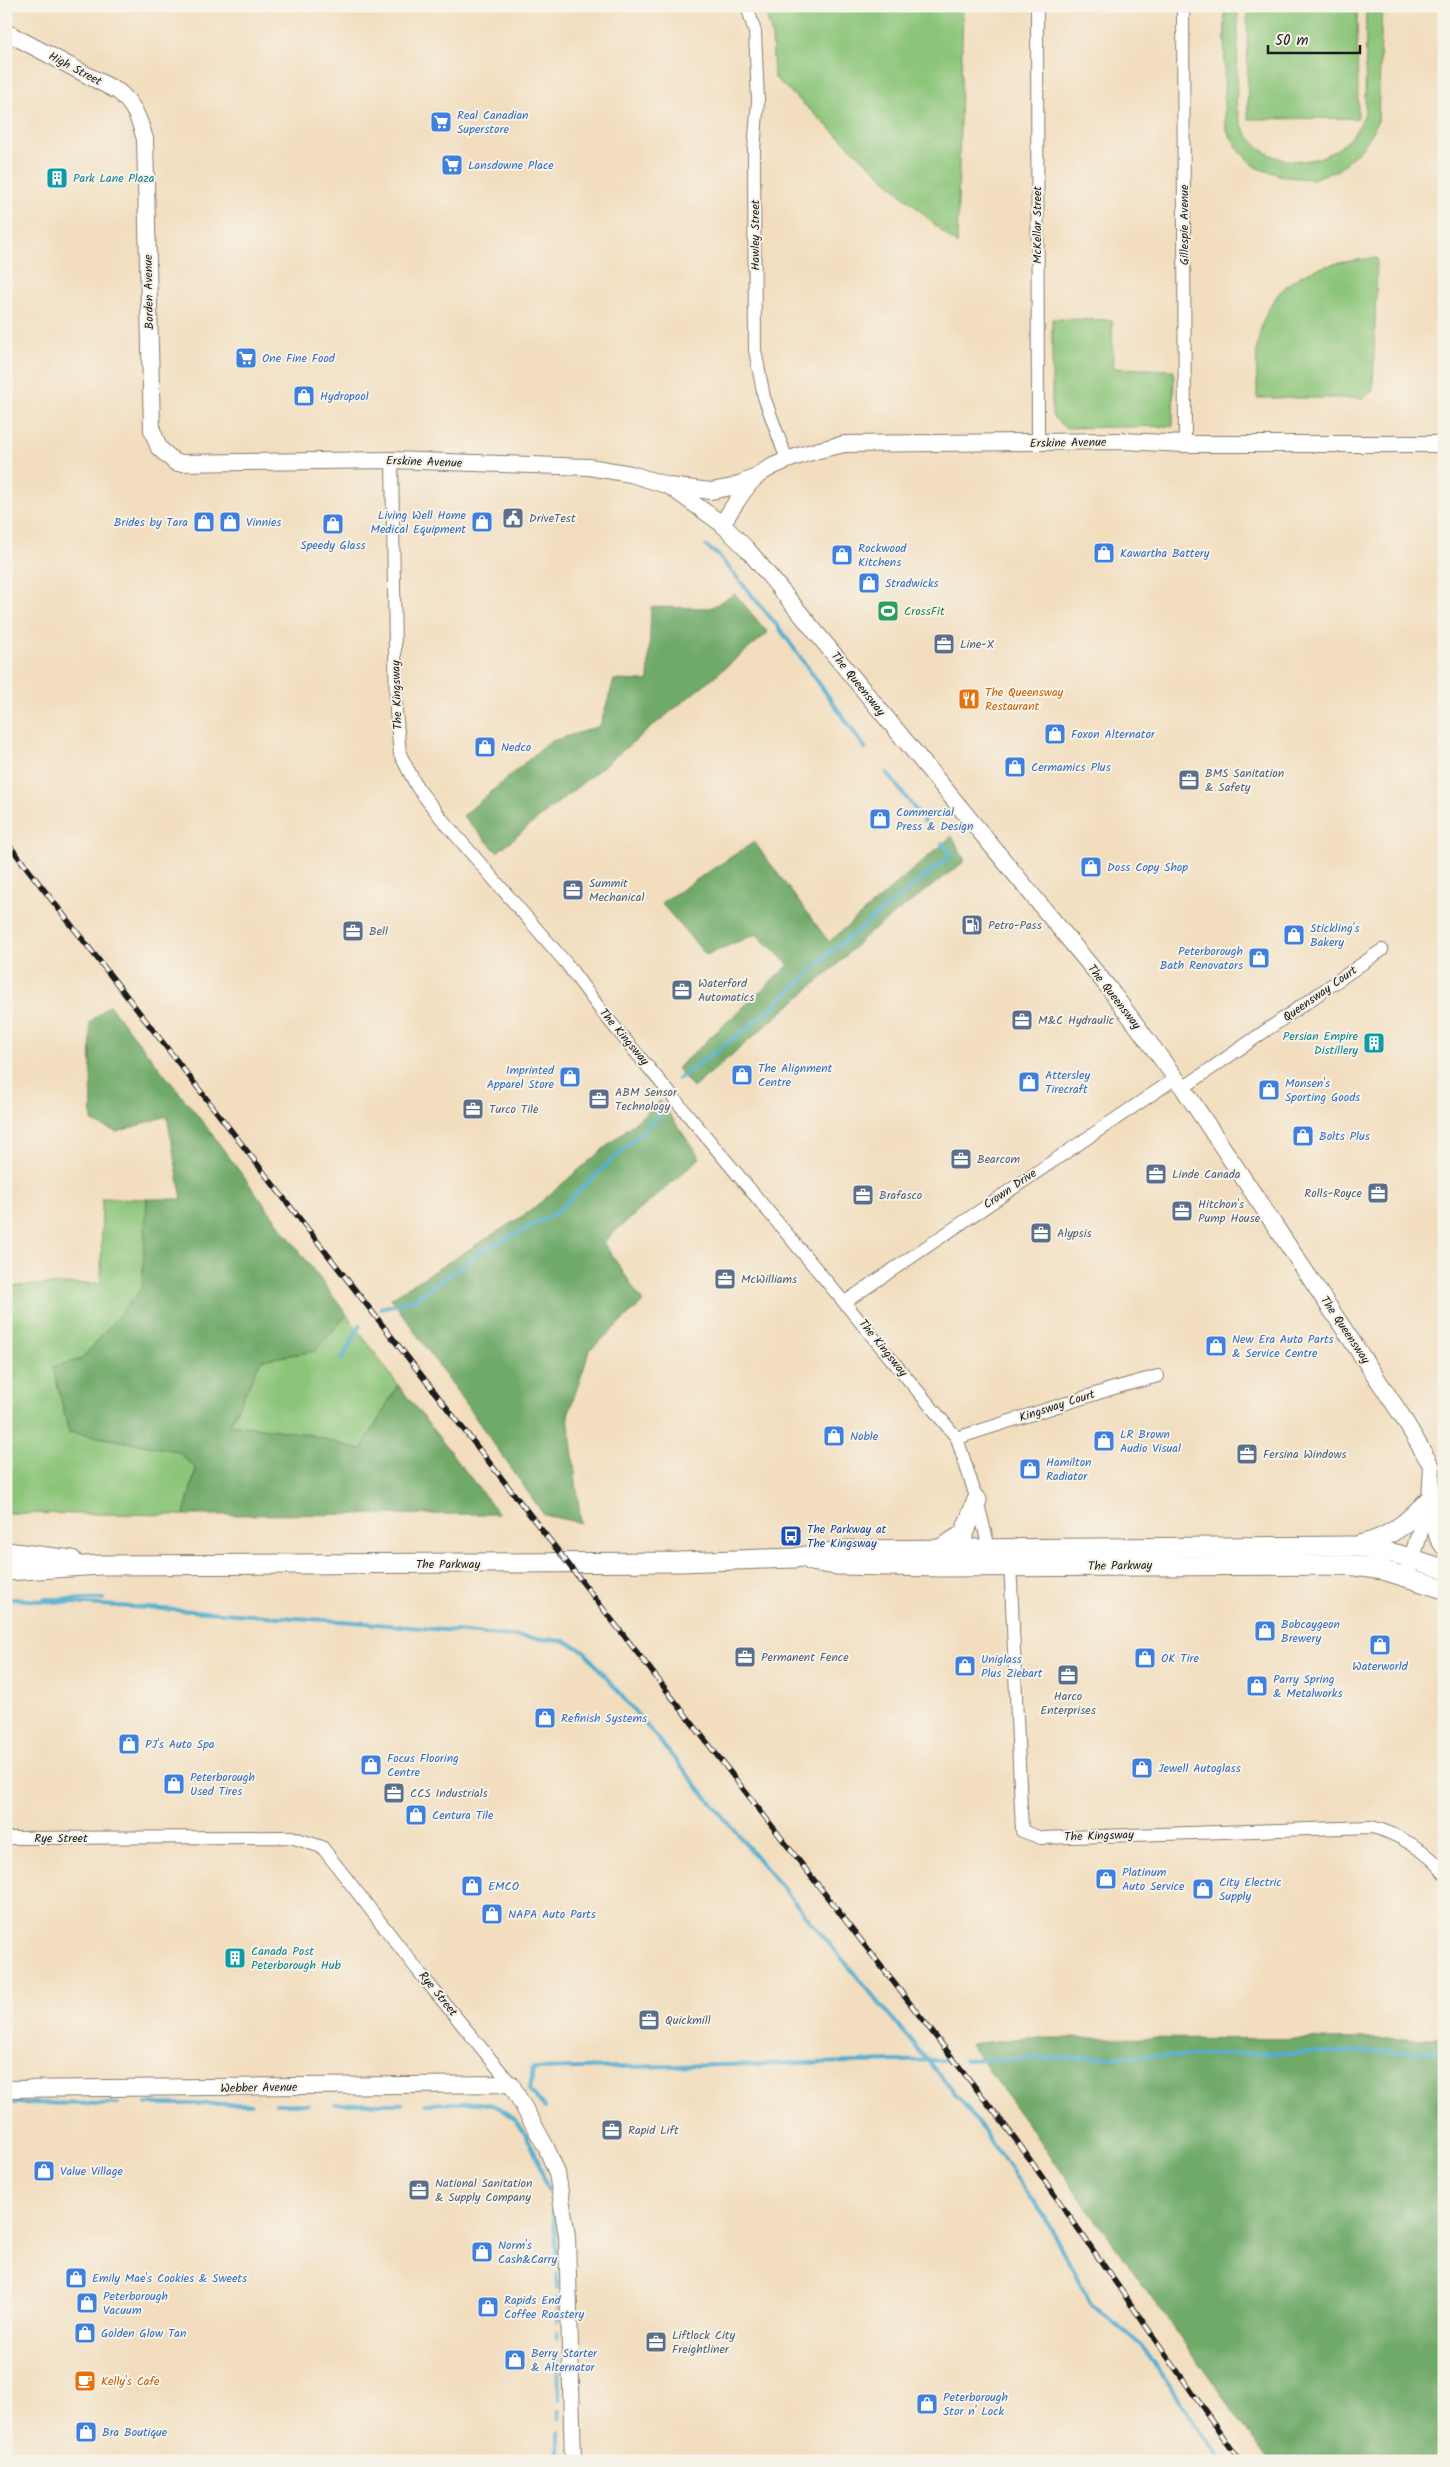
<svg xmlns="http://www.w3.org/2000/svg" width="1450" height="2467" font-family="Kalam,sans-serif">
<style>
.green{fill:#8bc579;stroke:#54704a}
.forest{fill:#70aa69;stroke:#466342}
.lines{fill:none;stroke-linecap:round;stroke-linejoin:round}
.stream{stroke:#52aed0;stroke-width:4}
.minor-casing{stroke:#877d6e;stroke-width:14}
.tertiary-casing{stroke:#877d6e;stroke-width:18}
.secondary-casing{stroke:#877d6e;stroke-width:21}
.minor{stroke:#fff;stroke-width:12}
.tertiary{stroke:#fff;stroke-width:16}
.secondary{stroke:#fff;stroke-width:19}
.rail-casing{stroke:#1c1c1c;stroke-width:5.5}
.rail{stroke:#f7f3e8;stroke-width:4;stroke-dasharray:11;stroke-linecap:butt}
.labels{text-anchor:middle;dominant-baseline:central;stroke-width:4;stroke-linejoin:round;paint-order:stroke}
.street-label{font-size:12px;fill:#1c1c1c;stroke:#f7f3e8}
.shop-label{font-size:12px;fill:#366cbe;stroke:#f7f3e8;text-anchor:start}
.culture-label{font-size:12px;fill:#0d838f;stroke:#f7f3e8;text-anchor:start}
.service-label{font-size:12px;fill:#4e5e75;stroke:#f7f3e8;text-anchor:start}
.leisure-label{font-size:12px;fill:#27864d;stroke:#f7f3e8;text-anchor:start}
.food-label{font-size:12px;fill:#c56008;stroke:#f7f3e8;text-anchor:start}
.transit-label{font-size:12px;fill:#164399;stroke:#f7f3e8;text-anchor:start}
</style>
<rect width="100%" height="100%" fill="#f7f3e8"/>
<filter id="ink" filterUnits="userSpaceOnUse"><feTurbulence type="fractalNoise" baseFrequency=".02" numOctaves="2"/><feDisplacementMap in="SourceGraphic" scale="10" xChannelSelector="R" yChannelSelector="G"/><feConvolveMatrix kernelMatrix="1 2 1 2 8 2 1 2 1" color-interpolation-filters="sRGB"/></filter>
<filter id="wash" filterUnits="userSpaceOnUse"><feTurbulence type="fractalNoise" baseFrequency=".0096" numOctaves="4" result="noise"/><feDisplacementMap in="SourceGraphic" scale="20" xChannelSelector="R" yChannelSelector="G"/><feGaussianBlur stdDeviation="1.12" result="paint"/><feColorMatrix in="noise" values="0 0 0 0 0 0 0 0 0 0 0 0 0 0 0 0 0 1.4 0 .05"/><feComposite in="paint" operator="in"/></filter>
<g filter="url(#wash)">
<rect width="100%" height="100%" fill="#f2debf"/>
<g class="green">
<path d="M764 6H963L957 245 774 77 772 37Z"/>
<path d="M1225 6H1238C1238 32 1238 57 1237 83 1237 92 1235 104 1238 113 1255 180 1345 174 1365 112L1366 6H1382L1378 121 1362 148 1338 170 1312 179 1286 177 1257 168 1241 153 1226 129 1224 105Z"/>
<path d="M1247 6H1357L1358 118 1248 119Z"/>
<path d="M1377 258 1373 391 1363 398H1257C1258 379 1254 355 1259 336 1273 273 1321 263 1377 258Z"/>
<path d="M1052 319 1112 320 1113 368 1174 370 1173 426 1065 428 1052 416Z"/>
<path d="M102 1198 147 1199 142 1288 82 1359 53 1367 69 1432 178 1451 196 1469 184 1515 6 1513V1286L101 1283Z"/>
<path d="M347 1315 398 1385 361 1450 308 1434 230 1424 261 1360 315 1351Z"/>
</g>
<g class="forest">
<path d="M735 594 768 633 497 852 463 816 549 742 600 726 614 680 648 681 651 607 710 608Z"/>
<path d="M952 836 965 861 863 938 838 964 693 1088 677 1068 789 965 756 934 706 955 661 903 754 842 829 942Z"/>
<path d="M109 1005 205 1125 347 1315 315 1351 261 1360 230 1424 308 1434 361 1450 398 1385 499 1514 184 1515 196 1469 177 1451 69 1432 53 1367 82 1359 142 1288 147 1199H182L167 1116 117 1132 92 1122 90 1022Z"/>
<path d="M660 1101 700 1158 603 1242 643 1302 590 1350 568 1415 581 1523 544 1515 391 1298 529 1212Z"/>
<path d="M1023 2038 1444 2039V2461H1269L970 2044Z"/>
</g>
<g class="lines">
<g class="stream">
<path d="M706 546 719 556 780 629 866 749"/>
<path d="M887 773 925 822"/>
<path d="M678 1079 744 1031 800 983 827 955 952 855 942 843"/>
<path d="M381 1308 415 1299 484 1250 554 1214 663 1112"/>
<path d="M342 1359 360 1325"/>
<path d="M6 1599H15"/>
<path d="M12 1599 354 1622 565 1641 584 1651 963 2103 1045 2217 1090 2303 1142 2346 1221 2461"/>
<path d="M44 1599H103H47"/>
<path d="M964 2060 1381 2051 1444 2052"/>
<path d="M9 2103 118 2104"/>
<path d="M146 2104H251"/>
<path d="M276 2104H308"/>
<path d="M335 2104H402"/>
<path d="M426 2104C446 2104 469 2101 488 2104 524 2111 539 2161 548 2191"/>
<path d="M545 2108 530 2090 533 2069 946 2060"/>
<path d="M553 2210 557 2258"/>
<path d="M557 2274V2288"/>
<path d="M558 2321V2298"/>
<path d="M557 2332V2339"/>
<path d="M558 2354 559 2400"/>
<path d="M559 2418V2411"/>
<path d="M559 2432V2461"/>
</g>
</g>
</g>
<g filter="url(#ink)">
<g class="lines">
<g class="minor-casing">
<g id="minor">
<path d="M747 6 755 32 758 101 754 150 755 350 764 397 787 460"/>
<path d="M1037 6 1038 443"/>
<path d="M1183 6 1185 444"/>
<path d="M392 460 396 712 400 754 417 787 441 818 566 963 603 1013 957 1438 977 1500 991 1556"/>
<path d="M1183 1088 1382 950"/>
<path d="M845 1302 1176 1078"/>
<path d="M957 1438 1114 1388 1158 1376"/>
<path d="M1010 1560 1022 1831 1041 1838 1372 1827C1396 1833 1430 1852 1444 1873"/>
<path d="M6 1838 291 1837 322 1847 423 1977 511 2084"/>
</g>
</g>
<g class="tertiary-casing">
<g id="tertiary">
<path d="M6 32 119 92C135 106 139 119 145 139L152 430 159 448 176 463 392 460 589 467 631 474 669 486 711 491 732 487 754 478"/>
<path d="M669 486 722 524 748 550 1108 987 1183 1088 1402 1416 1432 1467 1430 1499 1408 1571"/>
<path d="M722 524C732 509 742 491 754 479 772 461 820 449 845 444L1123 441 1185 444H1444"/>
<path d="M6 2089 511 2084 546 2147 557 2173 567 2236 573 2461"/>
</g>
</g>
<g class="secondary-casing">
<g id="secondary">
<path d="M1430 1499 1439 1537 1444 1545"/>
<path d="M1359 1545C1390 1539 1409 1521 1430 1499"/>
<path d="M940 1549 964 1534 977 1500"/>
<path d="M6 1552 72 1560"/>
<path d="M811 1561 838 1565 941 1567 1349 1565 1383 1570 1444 1589"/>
<path d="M6 1571 101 1565 680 1562 794 1558 847 1550 1353 1546 1397 1554 1444 1569"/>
</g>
</g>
<use href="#minor" class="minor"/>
<use href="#tertiary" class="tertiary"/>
<use href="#secondary" class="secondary"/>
<g class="rail-casing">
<path id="rail" d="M6 841 1017 2141 1240 2461"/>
</g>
<use href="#rail" class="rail"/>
</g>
</g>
<defs>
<g id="supermarket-square" transform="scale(1.125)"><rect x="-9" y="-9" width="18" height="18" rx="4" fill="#3f7fe0" stroke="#f7f3e8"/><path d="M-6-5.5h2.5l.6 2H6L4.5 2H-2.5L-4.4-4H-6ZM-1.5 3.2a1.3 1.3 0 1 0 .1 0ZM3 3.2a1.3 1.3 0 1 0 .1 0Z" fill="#fff"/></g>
<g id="building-square" transform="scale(1.125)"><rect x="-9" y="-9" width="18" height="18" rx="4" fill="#0f9aa8" stroke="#f7f3e8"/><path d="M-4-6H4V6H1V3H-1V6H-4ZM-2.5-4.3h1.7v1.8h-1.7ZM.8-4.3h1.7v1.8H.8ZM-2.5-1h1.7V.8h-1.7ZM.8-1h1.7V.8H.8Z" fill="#fff"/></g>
<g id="shop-square" transform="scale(1.125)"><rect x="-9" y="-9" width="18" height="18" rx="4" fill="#3f7fe0" stroke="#f7f3e8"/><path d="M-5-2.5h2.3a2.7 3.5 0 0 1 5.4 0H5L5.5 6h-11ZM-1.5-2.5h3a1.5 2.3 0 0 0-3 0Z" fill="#fff"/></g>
<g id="civic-square" transform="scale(1.125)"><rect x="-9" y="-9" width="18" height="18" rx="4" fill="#5c6f8a" stroke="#f7f3e8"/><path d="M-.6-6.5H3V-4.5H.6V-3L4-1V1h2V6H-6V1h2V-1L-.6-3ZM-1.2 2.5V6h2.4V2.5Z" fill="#fff"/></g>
<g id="stadium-square" transform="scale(1.125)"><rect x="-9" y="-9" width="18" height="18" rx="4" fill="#2e9e5b" stroke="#f7f3e8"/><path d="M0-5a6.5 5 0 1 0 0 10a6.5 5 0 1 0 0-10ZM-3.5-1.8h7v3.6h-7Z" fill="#fff"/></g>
<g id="office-square" transform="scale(1.125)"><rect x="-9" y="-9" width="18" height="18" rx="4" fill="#5c6f8a" stroke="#f7f3e8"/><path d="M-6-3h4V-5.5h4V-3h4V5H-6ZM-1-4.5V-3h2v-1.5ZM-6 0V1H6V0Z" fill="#fff"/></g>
<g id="restaurant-square" transform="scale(1.125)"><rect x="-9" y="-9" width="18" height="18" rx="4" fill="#e8710a" stroke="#f7f3e8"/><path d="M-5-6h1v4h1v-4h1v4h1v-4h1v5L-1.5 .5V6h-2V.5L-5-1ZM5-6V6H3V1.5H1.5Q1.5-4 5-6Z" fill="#fff"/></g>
<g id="fuel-square" transform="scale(1.125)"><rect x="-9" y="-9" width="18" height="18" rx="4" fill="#5c6f8a" stroke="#f7f3e8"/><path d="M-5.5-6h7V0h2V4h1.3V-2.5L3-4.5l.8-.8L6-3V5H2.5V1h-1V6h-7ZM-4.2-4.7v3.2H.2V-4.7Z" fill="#fff"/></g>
<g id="bus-square" transform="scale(1.125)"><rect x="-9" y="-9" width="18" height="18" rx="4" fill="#1a4fb4" stroke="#f7f3e8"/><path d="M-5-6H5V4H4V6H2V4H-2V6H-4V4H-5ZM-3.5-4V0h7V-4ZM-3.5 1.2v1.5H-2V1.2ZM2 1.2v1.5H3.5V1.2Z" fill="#fff"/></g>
<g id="cafe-square" transform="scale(1.125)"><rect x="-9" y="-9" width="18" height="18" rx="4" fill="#e8710a" stroke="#f7f3e8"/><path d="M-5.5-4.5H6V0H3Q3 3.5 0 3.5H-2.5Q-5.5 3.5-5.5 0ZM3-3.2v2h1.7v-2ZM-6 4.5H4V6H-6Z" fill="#fff"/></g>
</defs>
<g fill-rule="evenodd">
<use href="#supermarket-square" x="441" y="122"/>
<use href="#supermarket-square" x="452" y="165"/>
<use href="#building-square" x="57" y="178"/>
<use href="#supermarket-square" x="246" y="358"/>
<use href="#shop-square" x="304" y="396"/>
<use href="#civic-square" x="513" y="518"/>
<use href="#shop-square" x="204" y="522"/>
<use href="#shop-square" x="230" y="522"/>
<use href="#shop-square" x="482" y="522"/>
<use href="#shop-square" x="333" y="524"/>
<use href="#shop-square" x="1104" y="553"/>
<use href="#shop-square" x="842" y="555"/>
<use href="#shop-square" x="869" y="583"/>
<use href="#stadium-square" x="888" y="611"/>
<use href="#office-square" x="944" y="644"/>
<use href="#restaurant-square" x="969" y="699"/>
<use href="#shop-square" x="1055" y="734"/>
<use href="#shop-square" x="485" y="747"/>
<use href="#shop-square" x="1015" y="767"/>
<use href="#office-square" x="1189" y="780"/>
<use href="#shop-square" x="880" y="819"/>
<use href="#shop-square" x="1091" y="867"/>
<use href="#office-square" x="573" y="890"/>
<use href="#fuel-square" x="972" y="925"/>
<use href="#office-square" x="353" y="931"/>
<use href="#shop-square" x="1294" y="935"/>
<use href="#shop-square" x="1259" y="958"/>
<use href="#office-square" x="682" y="990"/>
<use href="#office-square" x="1022" y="1020"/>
<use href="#building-square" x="1374" y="1043"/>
<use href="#shop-square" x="742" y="1075"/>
<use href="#shop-square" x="570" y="1077"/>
<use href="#shop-square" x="1029" y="1082"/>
<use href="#shop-square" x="1269" y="1090"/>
<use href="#office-square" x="599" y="1099"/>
<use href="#office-square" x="473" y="1109"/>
<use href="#shop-square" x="1303" y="1136"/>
<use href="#office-square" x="961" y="1159"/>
<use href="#office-square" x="1156" y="1174"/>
<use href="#office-square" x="1378" y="1193"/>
<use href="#office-square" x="863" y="1195"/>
<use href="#office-square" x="1182" y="1211"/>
<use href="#office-square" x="1041" y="1233"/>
<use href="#office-square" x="725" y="1279"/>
<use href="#shop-square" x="1216" y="1346"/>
<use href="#shop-square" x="834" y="1436"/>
<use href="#shop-square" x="1104" y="1441"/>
<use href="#office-square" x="1247" y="1454"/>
<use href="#shop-square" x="1030" y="1469"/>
<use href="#bus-square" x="791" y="1536"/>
<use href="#shop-square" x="1265" y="1631"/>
<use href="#shop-square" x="1380" y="1645"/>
<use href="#office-square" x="745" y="1657"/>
<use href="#shop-square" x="1145" y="1658"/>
<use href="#shop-square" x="965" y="1666"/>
<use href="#office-square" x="1068" y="1675"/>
<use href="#shop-square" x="1257" y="1686"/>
<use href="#shop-square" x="545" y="1718"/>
<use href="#shop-square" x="129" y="1744"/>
<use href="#shop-square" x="371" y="1765"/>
<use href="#shop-square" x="1142" y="1768"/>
<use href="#shop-square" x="174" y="1784"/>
<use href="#office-square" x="394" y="1793"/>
<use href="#shop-square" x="416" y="1815"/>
<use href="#shop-square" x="1106" y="1879"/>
<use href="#shop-square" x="472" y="1886"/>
<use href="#shop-square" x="1203" y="1889"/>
<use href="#shop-square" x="492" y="1914"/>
<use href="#building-square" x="235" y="1958"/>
<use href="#office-square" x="649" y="2020"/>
<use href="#office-square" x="612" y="2130"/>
<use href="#shop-square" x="44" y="2171"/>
<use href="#office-square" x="419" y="2190"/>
<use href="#shop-square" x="482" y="2252"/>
<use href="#shop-square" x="76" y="2278"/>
<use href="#shop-square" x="87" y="2303"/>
<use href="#shop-square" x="488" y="2307"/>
<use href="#shop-square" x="85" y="2333"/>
<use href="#office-square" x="656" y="2342"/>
<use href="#shop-square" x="515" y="2360"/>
<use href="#cafe-square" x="85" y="2381"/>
<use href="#shop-square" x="927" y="2404"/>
<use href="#shop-square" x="86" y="2432"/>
</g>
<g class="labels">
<g class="street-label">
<text transform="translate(75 69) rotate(28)">High Street</text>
<text transform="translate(1037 225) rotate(-90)">McKellar Street</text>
<text transform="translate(1184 225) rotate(-90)">Gillespie Avenue</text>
<text transform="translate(755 235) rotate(-90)">Hawley Street</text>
<text transform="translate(149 292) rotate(-91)">Borden Avenue</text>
<text transform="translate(1068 443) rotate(-1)">Erskine Avenue</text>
<text transform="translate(424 462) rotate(2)">Erskine Avenue</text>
<text transform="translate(858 684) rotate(51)">The Queensway</text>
<text transform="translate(397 695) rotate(-92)">The Kingsway</text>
<text transform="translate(1320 994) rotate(-35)">Queensway Court</text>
<text transform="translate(1114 997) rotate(52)">The Queensway</text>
<text transform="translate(624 1037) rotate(50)">The Kingsway</text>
<text transform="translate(1010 1189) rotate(-34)">Crown Drive</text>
<text transform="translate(1345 1330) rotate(56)">The Queensway</text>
<text transform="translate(883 1348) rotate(51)">The Kingsway</text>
<text transform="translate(1057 1406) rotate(-18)">Kingsway Court</text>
<text x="448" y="1564">The Parkway</text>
<text transform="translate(1120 1566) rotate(-1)">The Parkway</text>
<text transform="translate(1099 1836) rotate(-2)">The Kingsway</text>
<text x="61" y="1838">Rye Street</text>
<text transform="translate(438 1994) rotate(51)">Rye Street</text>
<text transform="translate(259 2088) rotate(-1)">Webber Avenue</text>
</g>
<g class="shop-label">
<text x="457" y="115">Real Canadian<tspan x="457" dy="14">Superstore</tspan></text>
<text x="468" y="165">Lansdowne Place</text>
<text x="262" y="358">One Fine Food</text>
<text x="320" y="396">Hydropool</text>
<text x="466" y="515" text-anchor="end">Living Well Home<tspan x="466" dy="14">Medical Equipment</tspan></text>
<text x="188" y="522" text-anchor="end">Brides by Tara</text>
<text x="246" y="522">Vinnies</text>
<text x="333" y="545" text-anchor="middle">Speedy Glass</text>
<text x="858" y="548">Rockwood<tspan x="858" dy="14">Kitchens</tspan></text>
<text x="1120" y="553">Kawartha Battery</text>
<text x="885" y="583">Stradwicks</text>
<text x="1071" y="734">Foxon Alternator</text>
<text x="501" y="747">Nedco</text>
<text x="1031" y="767">Cermamics Plus</text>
<text x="896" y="812">Commercial<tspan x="896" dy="14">Press &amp; Design</tspan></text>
<text x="1107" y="867">Doss Copy Shop</text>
<text x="1310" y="928">Stickling's<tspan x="1310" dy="14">Bakery</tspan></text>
<text x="1243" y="951" text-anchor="end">Peterborough<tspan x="1243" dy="14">Bath Renovators</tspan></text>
<text x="758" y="1068">The Alignment<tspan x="758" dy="14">Centre</tspan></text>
<text x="554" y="1070" text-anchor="end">Imprinted<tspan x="554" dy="14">Apparel Store</tspan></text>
<text x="1045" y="1075">Attersley<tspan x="1045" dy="14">Tirecraft</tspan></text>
<text x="1285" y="1083">Monsen's<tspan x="1285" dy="14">Sporting Goods</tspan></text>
<text x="1319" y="1136">Bolts Plus</text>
<text x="1232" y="1339">New Era Auto Parts<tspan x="1232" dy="14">&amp; Service Centre</tspan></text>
<text x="1120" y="1434">LR Brown<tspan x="1120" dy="14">Audio Visual</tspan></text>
<text x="850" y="1436">Noble</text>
<text x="1046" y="1462">Hamilton<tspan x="1046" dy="14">Radiator</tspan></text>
<text x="1281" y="1624">Bobcaygeon<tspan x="1281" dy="14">Brewery</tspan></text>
<text x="1161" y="1658">OK Tire</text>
<text x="981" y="1659">Uniglass<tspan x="981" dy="14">Plus Ziebart</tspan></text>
<text x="1380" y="1666" text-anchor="middle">Waterworld</text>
<text x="1273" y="1679">Parry Spring<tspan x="1273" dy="14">&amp; Metalworks</tspan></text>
<text x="561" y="1718">Refinish Systems</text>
<text x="145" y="1744">PJ's Auto Spa</text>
<text x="387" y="1758">Focus Flooring<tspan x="387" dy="14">Centre</tspan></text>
<text x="1158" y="1768">Jewell Autoglass</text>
<text x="190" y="1777">Peterborough<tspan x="190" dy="14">Used Tires</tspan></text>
<text x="432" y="1815">Centura Tile</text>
<text x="1122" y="1872">Platinum<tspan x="1122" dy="14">Auto Service</tspan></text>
<text x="1219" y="1882">City Electric<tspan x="1219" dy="14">Supply</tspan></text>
<text x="488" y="1886">EMCO</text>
<text x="508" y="1914">NAPA Auto Parts</text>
<text x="60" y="2171">Value Village</text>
<text x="498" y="2245">Norm's<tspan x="498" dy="14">Cash&amp;Carry</tspan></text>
<text x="92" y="2278">Emily Mae's Cookies &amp; Sweets</text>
<text x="103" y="2296">Peterborough<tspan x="103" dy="14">Vacuum</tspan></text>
<text x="504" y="2300">Rapids End<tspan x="504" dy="14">Coffee Roastery</tspan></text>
<text x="101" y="2333">Golden Glow Tan</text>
<text x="531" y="2353">Berry Starter<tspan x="531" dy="14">&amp; Alternator</tspan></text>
<text x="943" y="2397">Peterborough<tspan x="943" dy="14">Stor n' Lock</tspan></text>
<text x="102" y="2432">Bra Boutique</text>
</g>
<g class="culture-label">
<text x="73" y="178">Park Lane Plaza</text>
<text x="1358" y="1036" text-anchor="end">Persian Empire<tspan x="1358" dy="14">Distillery</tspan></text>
<text x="251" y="1951">Canada Post<tspan x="251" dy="14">Peterborough Hub</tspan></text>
</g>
<g class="service-label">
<text x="529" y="518">DriveTest</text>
<text x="960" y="644">Line-X</text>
<text x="1205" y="773">BMS Sanitation<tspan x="1205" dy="14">&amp; Safety</tspan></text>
<text x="589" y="883">Summit<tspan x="589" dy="14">Mechanical</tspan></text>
<text x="988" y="925">Petro-Pass</text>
<text x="369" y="931">Bell</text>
<text x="698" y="983">Waterford<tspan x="698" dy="14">Automatics</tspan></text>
<text x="1038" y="1020">M&amp;C Hydraulic</text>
<text x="615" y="1092">ABM Sensor<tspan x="615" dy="14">Technology</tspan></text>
<text x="489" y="1109">Turco Tile</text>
<text x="977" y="1159">Bearcom</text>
<text x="1172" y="1174">Linde Canada</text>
<text x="1362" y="1193" text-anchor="end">Rolls-Royce</text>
<text x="879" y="1195">Brafasco</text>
<text x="1198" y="1204">Hitchon's<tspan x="1198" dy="14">Pump House</tspan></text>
<text x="1057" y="1233">Alypsis</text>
<text x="741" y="1279">McWilliams</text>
<text x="1263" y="1454">Fersina Windows</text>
<text x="761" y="1657">Permanent Fence</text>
<text x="1068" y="1696" text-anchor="middle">Harco<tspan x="1068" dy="14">Enterprises</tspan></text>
<text x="410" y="1793">CCS Industrials</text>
<text x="665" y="2020">Quickmill</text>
<text x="628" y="2130">Rapid Lift</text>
<text x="435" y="2183">National Sanitation<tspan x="435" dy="14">&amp; Supply Company</tspan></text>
<text x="672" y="2335">Liftlock City<tspan x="672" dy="14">Freightliner</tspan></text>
</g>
<g class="leisure-label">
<text x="904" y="611">CrossFit</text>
</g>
<g class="food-label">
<text x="985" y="692">The Queensway<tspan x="985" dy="14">Restaurant</tspan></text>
<text x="101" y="2381">Kelly's Cafe</text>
</g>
<g class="transit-label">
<text x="807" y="1529">The Parkway at<tspan x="807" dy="14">The Kingsway</tspan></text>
</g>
</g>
<rect width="1450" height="2467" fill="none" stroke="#f7f3e8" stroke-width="25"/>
<path d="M1268 45v8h92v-8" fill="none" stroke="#1c1c1c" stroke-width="2.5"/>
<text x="1275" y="45" font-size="15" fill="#1c1c1c" stroke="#f7f3e8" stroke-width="4" paint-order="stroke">50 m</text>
</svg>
